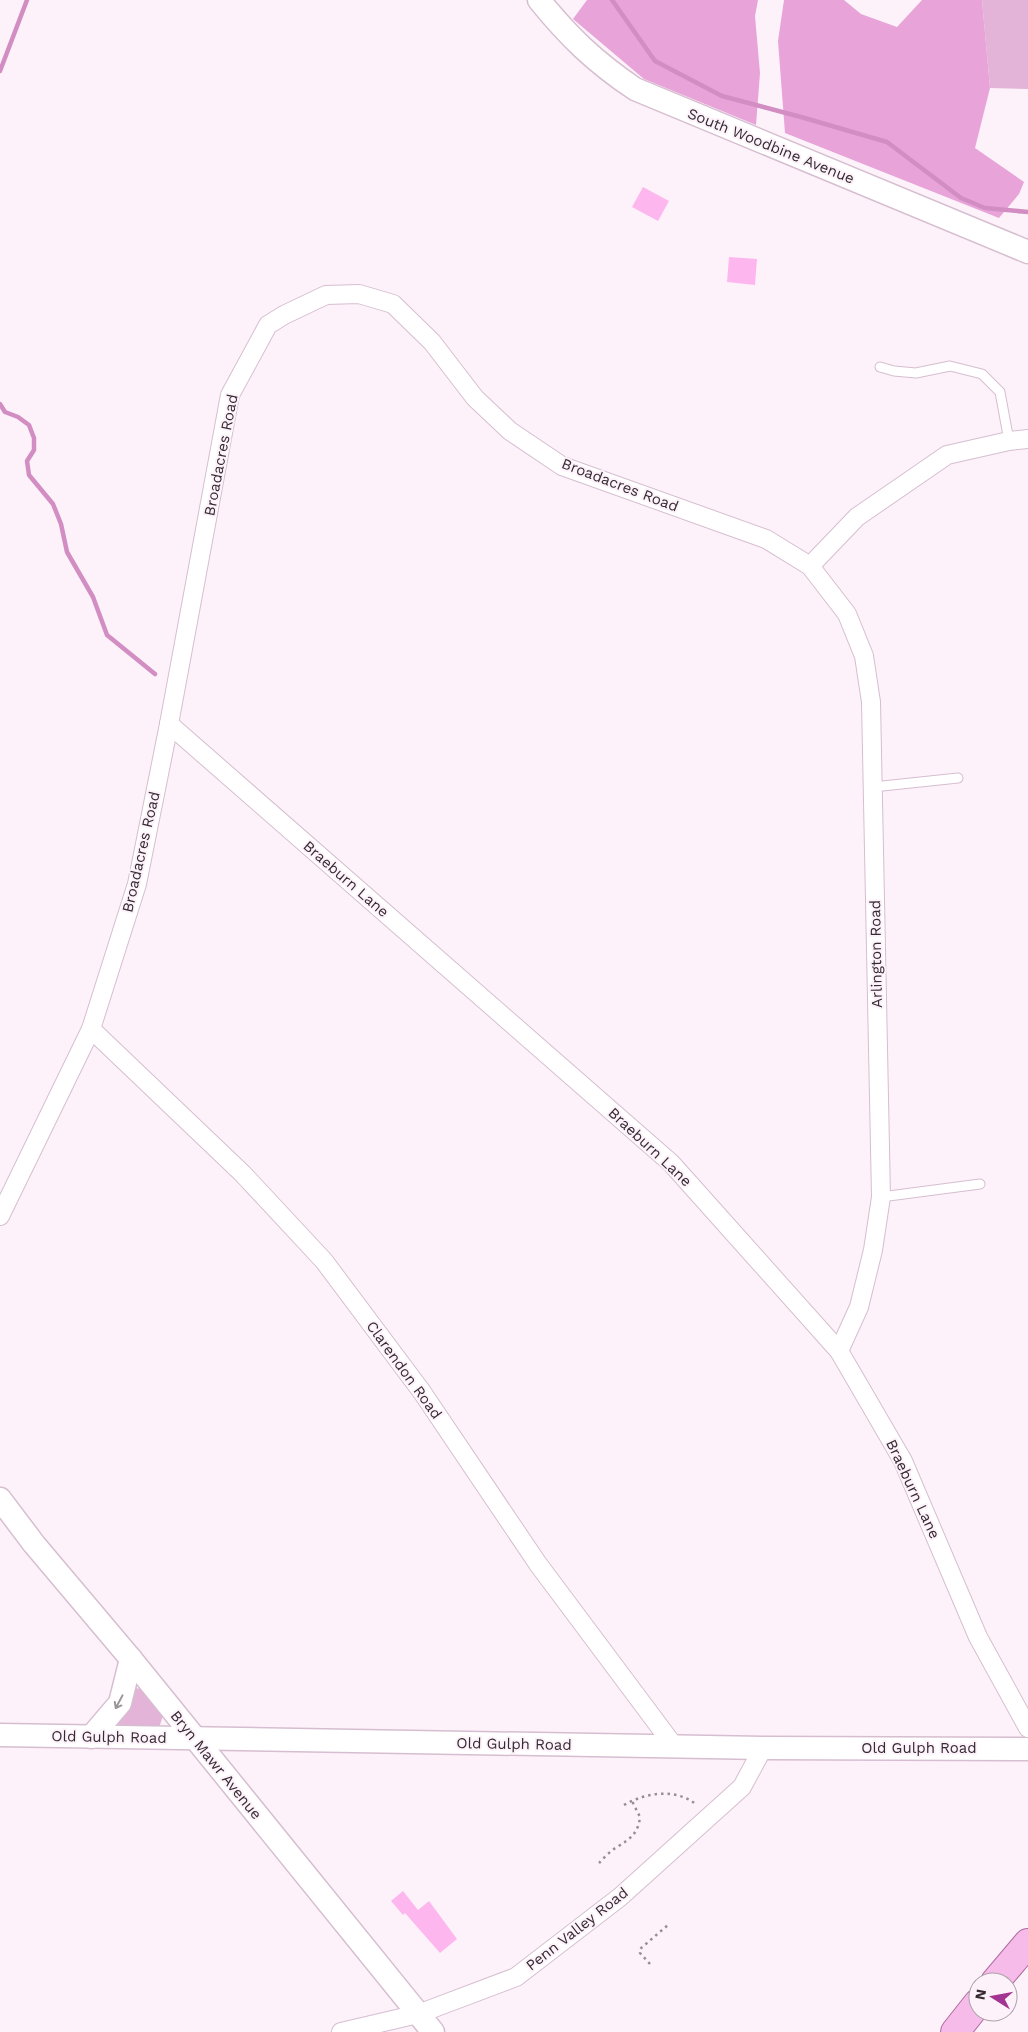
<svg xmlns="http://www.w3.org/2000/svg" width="1028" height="2032" font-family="'Work Sans',sans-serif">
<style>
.green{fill:#e4b4d8}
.forest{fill:#e8a3d8}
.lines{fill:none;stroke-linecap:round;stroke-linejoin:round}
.stream{stroke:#d28ec3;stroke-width:4.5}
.building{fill:#feb7ee}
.service-casing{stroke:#d6bed0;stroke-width:11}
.minor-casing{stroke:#d6bed0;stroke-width:20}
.tertiary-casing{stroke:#d6bed0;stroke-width:25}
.primary-casing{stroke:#af6ba0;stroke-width:30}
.path{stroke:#988d95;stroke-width:2.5;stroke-dasharray:2.5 4;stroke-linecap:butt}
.service{stroke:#fff;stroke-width:9}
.minor{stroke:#fff;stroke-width:18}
.tertiary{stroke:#fff;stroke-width:22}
.primary{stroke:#f7bbea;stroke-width:28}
.oneway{stroke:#9a9598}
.labels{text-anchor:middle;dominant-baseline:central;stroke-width:4;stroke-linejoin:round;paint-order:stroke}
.street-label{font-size:15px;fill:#352b32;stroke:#fdf2fa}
</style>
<rect width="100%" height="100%" fill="#fdf2fa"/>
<g class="green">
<path d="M982 0H1028V89L990 88Z"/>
<path d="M135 1688 141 1689 163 1715 160 1725 156 1728H119L118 1722 125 1714Z"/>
</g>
<g class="forest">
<path d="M587 0H758L755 16 760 73 756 125 644 79 573 19Z"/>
<path d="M784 0H844L861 14 897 27 922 0H982L990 88 975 148 1024 182 1019 194 999 218 785 133 778 41Z"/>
</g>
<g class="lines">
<g class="stream">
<path d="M612 0 655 61 722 96 801 117 887 142 961 198 985 208 1028 212"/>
<path d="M0 71 27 0"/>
<path d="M0 404 5 412 18 417 29 425 34 438V450L27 461 29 475 53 504 61 524 67 552 93 597 107 635 155 674"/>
</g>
</g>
<g class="building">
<path d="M643 187 669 201 658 221 632 207Z"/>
<path d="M729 257 757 259 755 285 727 282Z"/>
<path d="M403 1891 418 1910 429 1901 457 1939 440 1953 405 1913 403 1915 391 1901Z"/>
</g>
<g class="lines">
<g class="service-casing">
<g id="service">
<path d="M880 367 894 371 916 373 950 366 982 374 1000 392 1009 441"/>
<path d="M873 787 958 778"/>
<path d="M881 1197 980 1184"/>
</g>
</g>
<g class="minor-casing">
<g id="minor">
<path d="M810 566 847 614 864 656 871 702 881 1197 873 1250 859 1307 839 1351"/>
<path d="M169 724 671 1163 839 1351 903 1461 978 1637 1028 1728"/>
<path d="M91 1029 243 1174 324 1261 422 1392 538 1564 674 1746"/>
<path d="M0 1216 91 1029 137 884 169 724 230 395 268 325 284 315 326 295 359 294 393 304 432 342 475 398 510 431 562 466 766 539 810 566 857 517 947 455 1009 441 1028 439"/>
<path d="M341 2032 418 2014 516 1977 620 1897 742 1787 763 1748"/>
</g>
</g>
<g class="tertiary-casing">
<g id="tertiary">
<path d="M539 0C569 37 595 62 635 89L1028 252"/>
<path d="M0 1499 34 1544 131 1659 433 2032"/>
<path d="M0 1735 766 1748 1028 1749"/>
<path d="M91 1737 120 1703 131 1659"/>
</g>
</g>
<g class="primary-casing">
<g id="primary">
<path d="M995 1982 1028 1943"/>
<path d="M955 2032 978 2003"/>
</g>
</g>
<g class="path">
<path d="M624 1805C647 1792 676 1788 697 1805"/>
<path d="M599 1863C604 1858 610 1851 617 1847 630 1839 638 1834 640 1817L632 1801"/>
<path d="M650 1964 640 1953V1949L668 1925"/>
</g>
<use href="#service" class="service"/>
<use href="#minor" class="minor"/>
<use href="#tertiary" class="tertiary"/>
<use href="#primary" class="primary"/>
</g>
<defs><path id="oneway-shaft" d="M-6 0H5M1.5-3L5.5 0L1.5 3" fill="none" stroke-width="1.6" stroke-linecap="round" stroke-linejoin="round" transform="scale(1.25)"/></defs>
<use class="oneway" href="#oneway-shaft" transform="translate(119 1702) rotate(118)"/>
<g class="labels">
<g class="street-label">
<text transform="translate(771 146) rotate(22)">South Woodbine Avenue</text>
<text transform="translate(221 455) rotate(-79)">Broadacres Road</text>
<text transform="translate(620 485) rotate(21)">Broadacres Road</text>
<text transform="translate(141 852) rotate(-77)">Broadacres Road</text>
<text transform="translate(346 879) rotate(41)">Braeburn Lane</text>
<text transform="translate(876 954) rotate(-91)">Arlington Road</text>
<text transform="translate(650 1147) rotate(43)">Braeburn Lane</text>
<text transform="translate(404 1370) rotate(54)">Clarendon Road</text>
<text transform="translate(913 1489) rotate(65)">Braeburn Lane</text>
<text transform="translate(109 1737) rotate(1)">Old Gulph Road</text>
<text transform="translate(514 1744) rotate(1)">Old Gulph Road</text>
<text x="919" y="1748">Old Gulph Road</text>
<text transform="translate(216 1765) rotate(51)">Bryn Mawr Avenue</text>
<text transform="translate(577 1929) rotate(-38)">Penn Valley Road</text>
</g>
</g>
<g transform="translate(993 1997) rotate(281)"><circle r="24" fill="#fdf2fa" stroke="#ada2aa"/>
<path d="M0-4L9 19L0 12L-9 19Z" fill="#a33491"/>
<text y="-8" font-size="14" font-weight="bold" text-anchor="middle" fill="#352b32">N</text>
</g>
</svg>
